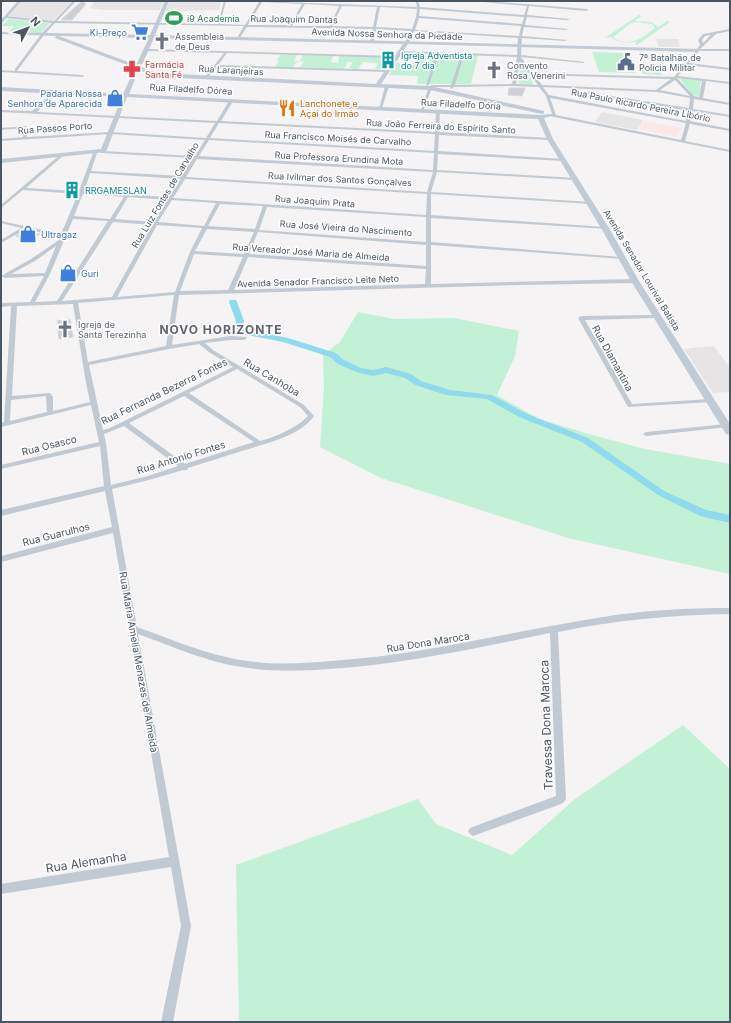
<svg xmlns="http://www.w3.org/2000/svg" width="731" height="1023" font-family="Inter,sans-serif">
<style>
.education{fill:#e6e4e5}
.medical{fill:#fce8e6}
.green{fill:#c3f1d5;fill-rule:evenodd}
.lines{fill:none;stroke-linecap:round;stroke-linejoin:round}
.canal{fill:#90daee;fill-rule:evenodd}
.building{fill:#cdcfd5;stroke:#d7d9de}
.street{fill:#c1cad2;fill-rule:evenodd}
.secondary{fill:#c1cbd6;fill-rule:evenodd}
.labels{text-anchor:middle;dominant-baseline:central;stroke-width:3;stroke-linejoin:round;paint-order:stroke}
.far-leisure-label{font-size:9px;fill:#27864d;stroke:#fff;text-anchor:start}
.far-street-label{font-size:9px;fill:#4a5661;stroke:#fff}
.far-shop-label{font-size:9px;fill:#366cbe;stroke:#fff;text-anchor:end}
.far-worship-label{font-size:9px;fill:#5b616d;stroke:#fff;text-anchor:start}
.far-culture-label{font-size:9px;fill:#0d838f;stroke:#fff;text-anchor:start}
.far-service-label{font-size:9px;fill:#4e5e75;stroke:#fff;text-anchor:start}
.far-health-label{font-size:9px;fill:#be3a42;stroke:#fff;text-anchor:start}
.far-food-label{font-size:9px;fill:#c56008;stroke:#fff;text-anchor:start}
.street-label{font-size:10px;fill:#4a5661;stroke:#fff}
.far-district-label{font-size:12px;font-weight:bold;letter-spacing:1px;fill:#5f6368;stroke:#fff}
.near-street-label{font-size:12px;fill:#4a5661;stroke:#fff}
</style>
<rect width="100%" height="100%" fill="#f5f3f3"/>
<g class="education">
<path d="M23 1H52L72 2 52 21 9 16Z"/>
<path d="M95 1H164L160 10H104L89 8Z"/>
<path d="M170 1H221L219 10 165 11Z"/>
<path d="M656 39H678L680 47H659Z"/>
<path d="M602 112 643 120 637 130 595 122Z"/>
<path d="M714 346 730 368V392L713 393 684 349Z"/>
</g>
<path class="medical" d="M645 121 682 128 676 137 639 129Z"/>
<g class="green">
<path d="M639 15 642 16 634 21 651 22 658 27 667 21 670 22 637 45 635 44 637 42C629 43 617 43 611 37L605 38ZM637 22 652 24 655 28C644 37 628 49 613 37L631 23Z"/>
<path d="M8 19 50 23 41 33 8 32 14 26H2Z"/>
<path d="M592 52 626 53 635 73 599 72Z"/>
<path d="M439 54 478 55 471 84H417L418 76 389 75 396 63 414 65 418 57 438 56Z"/>
<path d="M280 55H297L294 61H298L293 67H275L279 61H277Z"/>
<path d="M303 55 333 56 331 62 338 63 339 56 385 57 381 63 390 64 387 70 375 69 378 63 363 62 358 69 349 68 353 62H348L344 69 300 67 304 62 300 61Z"/>
<path d="M520 60 534 85 519 84Z"/>
<path d="M638 65H657L662 75 643 74Z"/>
<path d="M682 78 701 81 699 96 692 95 680 79Z"/>
<path d="M358 312 394 319 454 318 519 331 515 356 497 395 539 419 596 436 645 449 730 464V574L568 538 381 478 320 447 324 387 323 355 340 342Z"/>
<path d="M683 725 730 769V1022H239L236 865 418 799 436 824 512 855 575 799Z"/>
</g>
<g class="lines">
<path class="canal" d="M230 300H236L237 302 244 321V327L248 330 288 338 336 353 344 360 361 368 373 370 386 367 411 374 421 381 450 390 492 395 525 413 588 438 664 491 706 510 730 515V523L700 516 658 495 582 442 519 417 487 399 446 395 415 385 405 378 386 373 373 376 356 372 338 364 330 357 283 342 242 334 236 328V321L229 302Z"/>
</g>
<g class="building">
<path d="M82 1 86 4 72 20H61Z"/>
<path d="M137 26H150L145 33H134Z"/>
<path d="M509 88H525L522 96 508 95Z"/>
<path d="M26 231 40 234 32 239 16 236Z"/>
<path d="M70 319 73 337 59 339 57 321Z"/>
</g>
<g class="lines">
<g class="street">
<path d="M73 1H76L57 21 218 24 224 1H226L220 24 245 25 259 2 252 1 417 7 416 1H418L420 7 524 15 527 6 473 1H485L588 9 587 11 529 6 527 15 570 19 568 20 527 17 525 25 568 29 566 30 524 27 522 36 567 40 565 41 522 38 521 55 585 62 583 63 521 57 532 73 674 77 700 45 698 40 703 34 730 29V31L716 34 700 49H730V51H699L689 63 730 68V70L687 65 678 76 730 82V84L706 81 703 98 730 103V105L694 99 693 109 730 115V117L693 111 690 121 730 129V131L690 124 685 141 730 150V152L549 116V114H552L546 96 539 87 514 86 454 87 452 89 450 88 451 87H430L431 85H451L461 55 439 54 429 85 426 86 436 54 400 53 398 52 400 51 517 55 518 38 414 31 409 42 407 43 405 42 411 31 376 29 374 41 372 42 370 41 373 29 247 27 239 39 237 38 244 26 55 23 44 35 17 71 83 75 84 77 1 72V70L15 71V69L42 33 52 23 6 18 5 16 54 21ZM262 2 302 4 290 25H248ZM305 4 339 6 330 26H292ZM342 6 377 7 373 27 332 26ZM380 7 417 9 416 17 412 29 376 27ZM420 9 524 17 522 24 419 16ZM419 18 521 26 519 36 415 30ZM711 35 703 43 702 40 705 36ZM464 55 517 57 512 84 455 85ZM520 62 538 85 516 84ZM534 75 671 79 656 90 542 85ZM677 78 702 81 699 97 694 96ZM675 80 690 96 660 90ZM543 87 657 92 690 98 689 108 574 90 572 91 689 111 686 121 549 95ZM550 98 686 123 681 140 556 115Z"/>
<path d="M147 49 396 56 398 57 396 58 227 53 218 65 388 70 390 71 388 72 217 67 206 79 205 77 224 53 146 51Z"/>
<path d="M387 85 389 86 382 108 379 109 385 86Z"/>
<path d="M429 87 432 88 423 111 420 112Z"/>
<path d="M55 91 58 92 37 112 217 121 229 101 231 100 233 101 221 121 435 132 436 111 438 110 440 111 439 132 551 138V140H550L439 135 438 151 564 159 566 160 564 161 438 154 437 170 575 178 577 179 575 180 437 172 431 192 590 202 592 203V204L431 194V215L605 227 607 228V229L431 218V242L621 257H623V259L431 245V284L635 279 638 281 635 283 520 285 179 295 172 345 230 336 246 337 247 338 244 340H230L205 343 213 350 304 405 314 416C300 436 267 443 245 450 226 456 207 462 188 468L187 470H183L149 480 112 489 137 627C176 641 214 658 256 662 281 665 306 663 331 661 424 655 512 631 603 617 645 610 688 608 730 608V614C671 615 616 620 558 632L566 799 564 802 561 804 473 836 470 834 468 831 470 828 556 796 550 633C477 648 404 664 329 669 300 671 271 672 242 667 206 662 172 646 138 634L191 926 173 1022H161L181 926 171 867 1 894V884L169 857 113 533 1 562V556L112 527 105 491 1 516V510L104 486 100 446 1 469V465L99 442 91 405 1 427V423L4 422 11 306 1 307V303L30 302 44 276 5 278 1 276 31 259 59 240 60 237 26 229 1 243V240L21 228 1 223V221L61 234 78 194 23 190 1 208V205L61 154 64 155 26 188 79 191 93 153 95 152 97 153 91 171 182 176 193 158 102 153 100 152 102 151 195 156 205 140 110 134 1 141V139L23 137 24 128 1 130V128L27 126V137L110 132 206 138 215 123 1 112V110L32 111ZM219 123 435 134 434 151 210 138ZM209 140 434 153 433 170 199 156ZM197 159 433 172 427 192 186 177ZM90 173 181 179 169 197 84 192ZM185 179 427 194 426 215 173 198ZM83 194 124 197 110 219 74 216ZM128 197 167 200 154 222 115 219ZM172 200 216 203 204 226 158 222ZM220 204 263 206 255 229 208 226ZM267 207 426 217V242L259 230ZM73 219 108 221 57 301 35 302 50 274ZM113 222 152 225 112 297 62 301ZM157 225 202 228 190 252 175 292 117 297ZM207 229 254 232 244 254 195 251ZM258 232 426 245V266L249 254ZM56 246 45 273 11 274 35 261ZM194 254 243 257 228 290 180 291ZM248 257 426 269 425 284 234 290ZM174 295 166 346 88 362 78 303ZM73 304 86 383 90 402 53 411V397L50 393 12 396 17 306ZM199 344 209 352 233 367 110 428 103 430 89 365 169 349ZM237 369 300 407 308 416C298 427 274 438 260 441L189 393ZM46 396 47 412 10 421 11 400ZM184 396 254 442 185 464 129 423ZM124 426 178 466 148 476 111 485 106 443 104 434Z"/>
<path d="M653 315 655 316V318L585 320 632 404 710 399 713 401 712 402 628 407 578 318 581 316Z"/>
<path d="M726 424 729 426 728 427 646 436 643 434 646 432Z"/>
</g>
<g class="secondary">
<path d="M18 1H22L1 24V20Z"/>
<path d="M165 1H169L155 35 700 49 698 52 408 44 381 84 430 86 544 111V113L542 114 430 90 157 77 139 70 129 94 540 115 552 114V116L544 118 553 139 609 228 639 281 730 424V435L726 434 631 281 601 228 547 139 538 119 127 97 106 152 1 163V159L101 149 122 97 1 91V87L123 94 135 68 55 38 56 36 1 34V32L150 35ZM59 36 149 38 136 65ZM154 38 403 44 376 84 158 73 141 67Z"/>
</g>
</g>
<defs>
<g id="stadium-bare" transform="scale(1.38)"><path d="M0-5a6.5 5 0 1 0 0 10a6.5 5 0 1 0 0-10ZM-3.5-1.8h7v3.6h-7Z" fill="#2e9e5b" stroke="#fff" stroke-width="2.5" paint-order="stroke"/></g>
<g id="supermarket-bare" transform="scale(1.38)"><path d="M-6-5.5h2.5l.6 2H6L4.5 2H-2.5L-4.4-4H-6ZM-1.5 3.2a1.3 1.3 0 1 0 .1 0ZM3 3.2a1.3 1.3 0 1 0 .1 0Z" fill="#3f7fe0" stroke="#fff" stroke-width="2.5" paint-order="stroke"/></g>
<g id="church-bare" transform="scale(1.38)"><path d="M-1.2-6h2.4v3.5h3.3v2.4h-3.3V6h-2.4V-.1h-3.3v-2.4h3.3Z" fill="#6b7280" stroke="#fff" stroke-width="2.5" paint-order="stroke"/></g>
<g id="building-bare" transform="scale(1.38)"><path d="M-4-6H4V6H1V3H-1V6H-4ZM-2.5-4.3h1.7v1.8h-1.7ZM.8-4.3h1.7v1.8H.8ZM-2.5-1h1.7V.8h-1.7ZM.8-1h1.7V.8H.8Z" fill="#0f9aa8" stroke="#fff" stroke-width="2.5" paint-order="stroke"/></g>
<g id="civic-bare" transform="scale(1.38)"><path d="M-.6-6.5H3V-4.5H.6V-3L4-1V1h2V6H-6V1h2V-1L-.6-3ZM-1.2 2.5V6h2.4V2.5Z" fill="#5c6f8a" stroke="#fff" stroke-width="2.5" paint-order="stroke"/></g>
<g id="pharmacy-bare" transform="scale(1.38)"><path d="M-2-6h4v4h4v4h-4v4h-4v-4h-4v-4h4Z" fill="#e0444e" stroke="#fff" stroke-width="2.5" paint-order="stroke"/></g>
<g id="shop-bare" transform="scale(1.38)"><path d="M-5-2.5h2.3a2.7 3.5 0 0 1 5.4 0H5L5.5 6h-11ZM-1.5-2.5h3a1.5 2.3 0 0 0-3 0Z" fill="#3f7fe0" stroke="#fff" stroke-width="2.5" paint-order="stroke"/></g>
<g id="restaurant-bare" transform="scale(1.38)"><path d="M-5-6h1v4h1v-4h1v4h1v-4h1v5L-1.5 .5V6h-2V.5L-5-1ZM5-6V6H3V1.5H1.5Q1.5-4 5-6Z" fill="#e8710a" stroke="#fff" stroke-width="2.5" paint-order="stroke"/></g>
</defs>
<g fill-rule="evenodd">
<use href="#stadium-bare" x="174" y="18"/>
<use href="#supermarket-bare" x="140" y="32"/>
<use href="#church-bare" x="162" y="41"/>
<use href="#building-bare" x="388" y="60"/>
<use href="#civic-bare" x="626" y="62"/>
<use href="#pharmacy-bare" x="132" y="69"/>
<use href="#church-bare" x="494" y="70"/>
<use href="#shop-bare" x="115" y="98"/>
<use href="#restaurant-bare" x="287" y="108"/>
<use href="#building-bare" x="72" y="190"/>
<use href="#shop-bare" x="28" y="234"/>
<use href="#shop-bare" x="68" y="273"/>
<use href="#church-bare" x="65" y="329"/>
</g>
<g class="labels">
<g class="far-leisure-label">
<text x="187" y="18">i9 Academia</text>
</g>
<g class="far-street-label">
<text transform="translate(294 19) rotate(1)">Rua Joaquim Dantas</text>
<text transform="translate(387 34) rotate(2)">Avenida Nossa Senhora da Piedade</text>
<text transform="translate(231 70) rotate(3)">Rua Laranjeiras</text>
<text transform="translate(191 89) rotate(3)">Rua Filadelfo Dórea</text>
<text transform="translate(461 104) rotate(3)">Rua Filadelfo Dória</text>
<text transform="translate(641 105) rotate(11)">Rua Paulo Ricardo Pereira Libório</text>
<text transform="translate(441 126) rotate(3)">Rua João Ferreira do Espírito Santo</text>
<text transform="translate(55 128) rotate(-4)">Rua Passos Porto</text>
<text transform="translate(338 138) rotate(3)">Rua Francisco Moisés de Carvalho</text>
<text transform="translate(339 158) rotate(3)">Rua Professora Erundina Mota</text>
<text transform="translate(340 179) rotate(3)">Rua Ivilmar dos Santos Gonçalves</text>
<text transform="translate(165 195) rotate(-59)">Rua Luiz Fontes de Carvalho</text>
<text transform="translate(315 201) rotate(4)">Rua Joaquim Prata</text>
<text transform="translate(346 228) rotate(4)">Rua José Vieira do Nascimento</text>
<text transform="translate(311 252) rotate(4)">Rua Vereador José Maria de Almeida</text>
<text transform="translate(642 270) rotate(59)">Avenida Senador Lourival Batista</text>
<text transform="translate(318 281) rotate(-2)">Avenida Senador Francisco Leite Neto</text>
</g>
<g class="far-shop-label">
<text x="127" y="32">Ki-Preço</text>
<text x="102" y="93">Padaria Nossa<tspan x="102" dy="10">Senhora de Aparecida</tspan></text>
<text x="41" y="234" text-anchor="start">Ultragaz</text>
<text x="81" y="273" text-anchor="start">Guri</text>
</g>
<g class="far-worship-label">
<text x="175" y="36">Assembleia<tspan x="175" dy="10">de Deus</tspan></text>
<text x="507" y="65">Convento<tspan x="507" dy="10">Rosa Venerini</tspan></text>
<text x="78" y="324">Igreja de<tspan x="78" dy="10">Santa Terezinha</tspan></text>
</g>
<g class="far-culture-label">
<text x="401" y="55">Igreja Adventista<tspan x="401" dy="10">do 7 dia</tspan></text>
<text x="85" y="190">RRGAMESLAN</text>
</g>
<g class="far-service-label">
<text x="639" y="57">7º Batalhão de<tspan x="639" dy="10">Policia Militar</tspan></text>
</g>
<g class="far-health-label">
<text x="145" y="64">Farmácia<tspan x="145" dy="10">Santa Fé</tspan></text>
</g>
<g class="far-food-label">
<text x="300" y="103">Lanchonete e<tspan x="300" dy="10">Açai do Irmão</tspan></text>
</g>
<g class="street-label">
<text transform="translate(613 358) rotate(61)">Rua Diamantina</text>
<text transform="translate(272 377) rotate(31)">Rua Canhoba</text>
<text transform="translate(164 391) rotate(-26)">Rua Fernanda Bezerra Fontes</text>
<text transform="translate(49 445) rotate(-14)">Rua Osasco</text>
<text transform="translate(181 457) rotate(-17)">Rua Antonio Fontes</text>
<text transform="translate(56 534) rotate(-14)">Rua Guarulhos</text>
<text transform="translate(428 642) rotate(-9)">Rua Dona Maroca</text>
<text transform="translate(139 662) rotate(80)">Rua Maria Amelia Menezes de Almeida</text>
</g>
<g class="far-district-label">
<text x="221" y="329">NOVO HORIZONTE</text>
</g>
<g class="near-street-label">
<text transform="translate(546 725) rotate(-92)">Travessa Dona Maroca</text>
<text transform="translate(86 862) rotate(-9)">Rua Alemanha</text>
</g>
</g>
<rect width="731" height="1023" fill="none" stroke="#4a5661" stroke-width="4"/>
<g transform="translate(28 28) rotate(49)" stroke="#ffffff" stroke-width="3" paint-order="stroke">
<path d="M0-3L7 15L0 10L-7 15Z" fill="#4a5661"/>
<text y="-6" font-size="11" font-weight="bold" text-anchor="middle" fill="#4a5661">N</text>
</g>
</svg>
